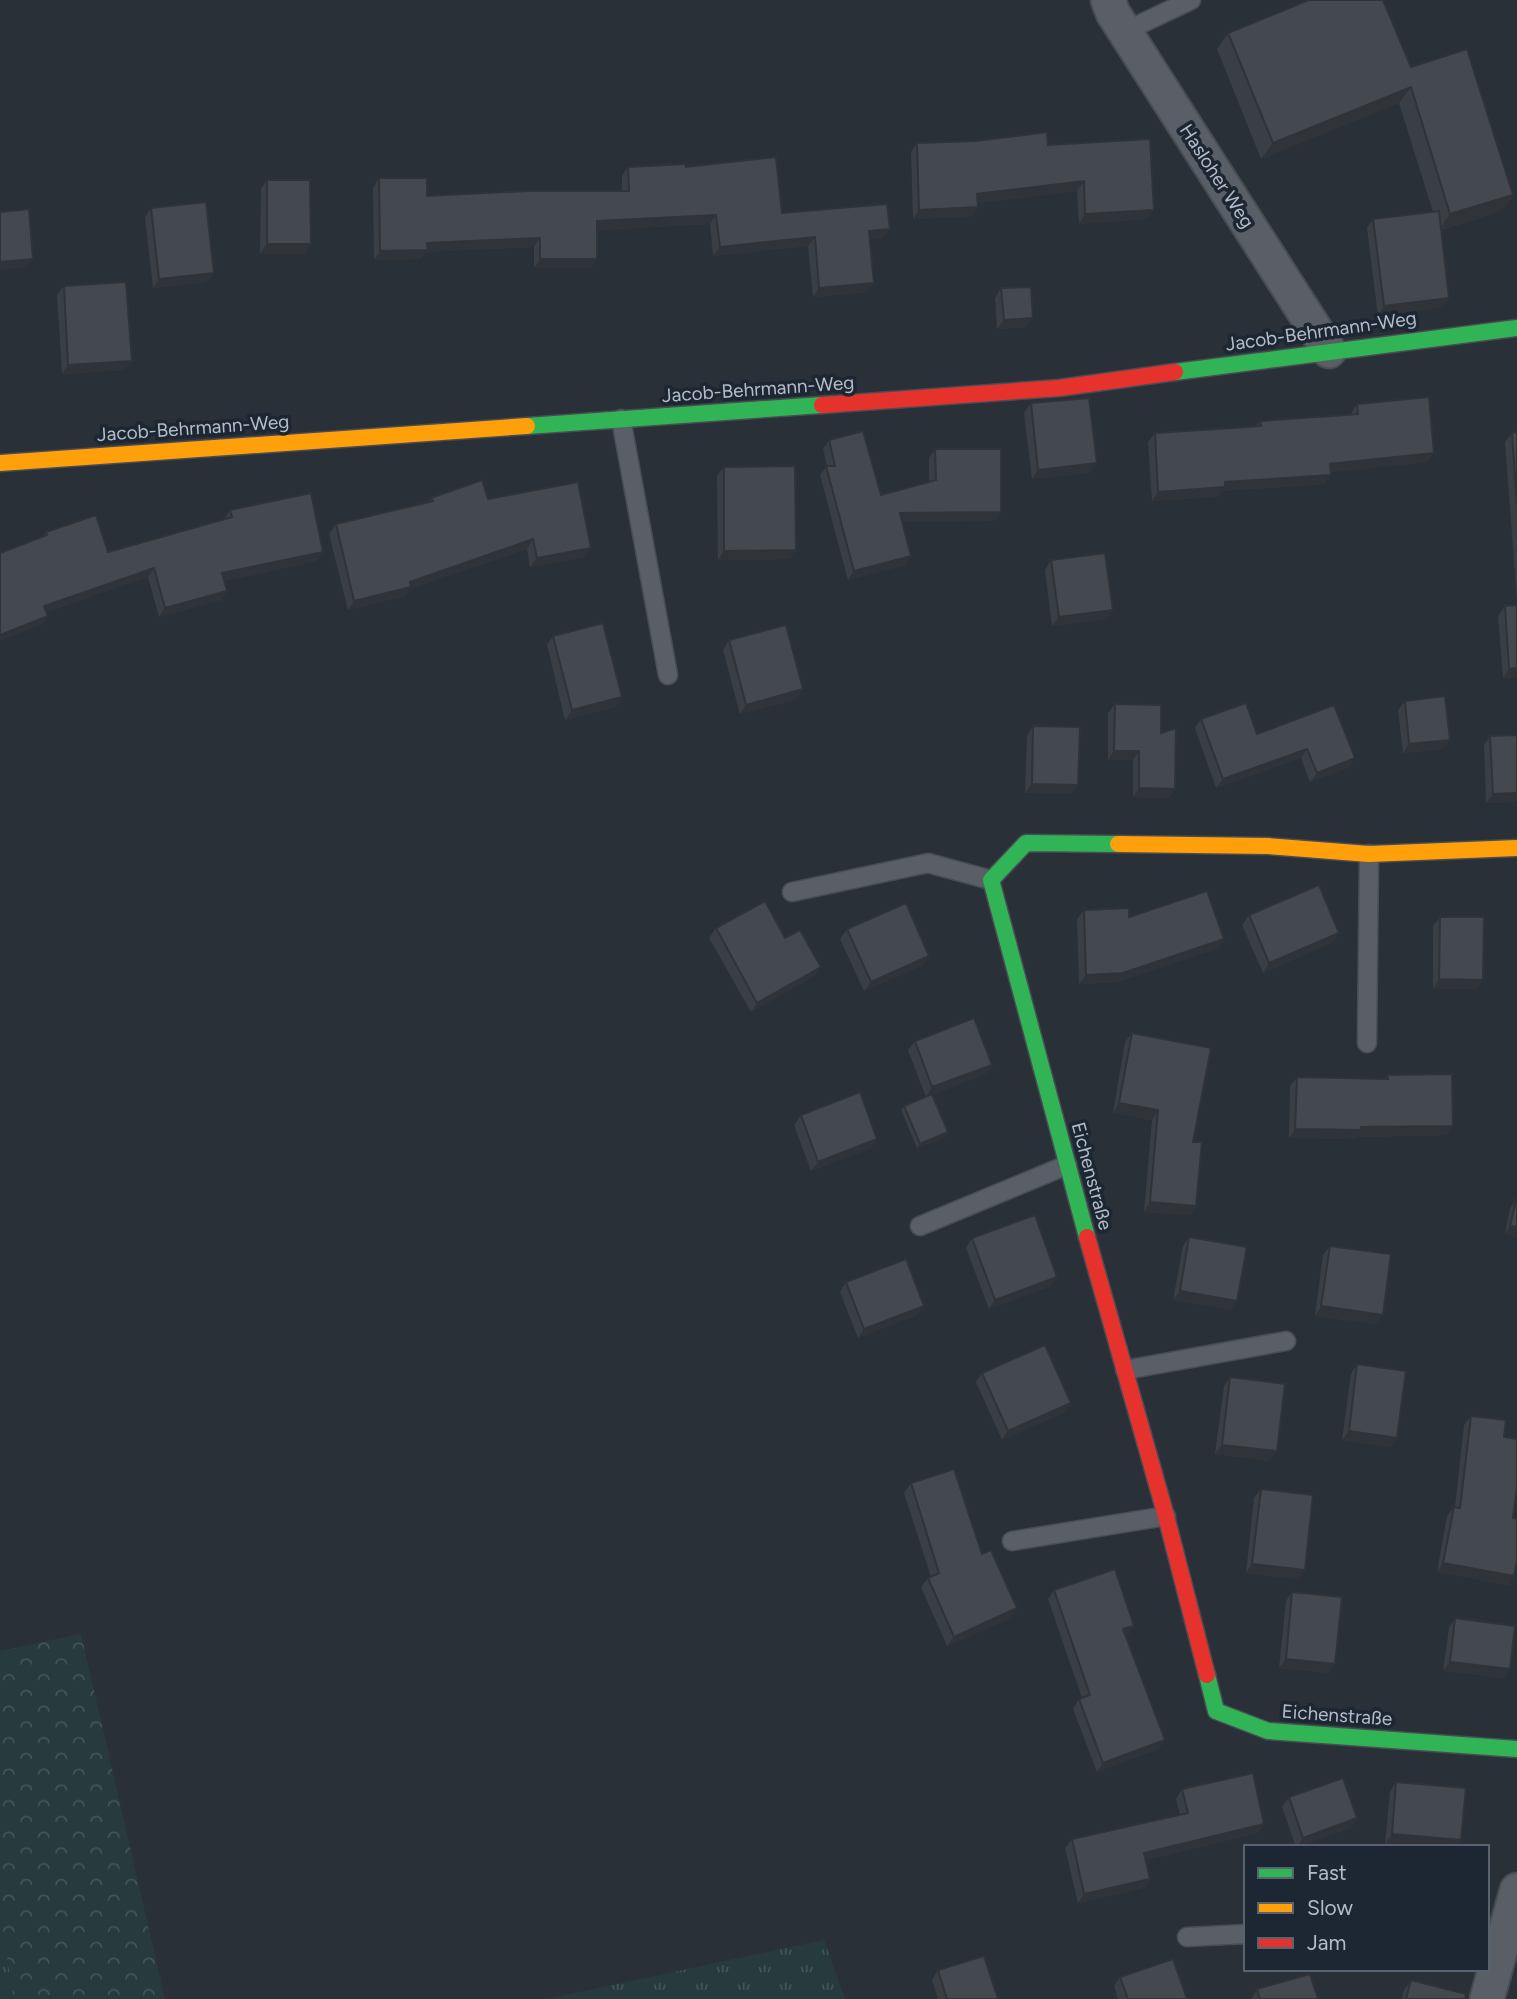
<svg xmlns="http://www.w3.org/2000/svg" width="1517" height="1999" font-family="Figtree,sans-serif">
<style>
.grass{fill:url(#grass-tufts)}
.forest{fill:url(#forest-crowns)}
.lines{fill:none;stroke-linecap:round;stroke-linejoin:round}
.lane-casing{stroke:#484c53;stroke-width:21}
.street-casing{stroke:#484c53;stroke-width:37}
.fast-casing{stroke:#484c53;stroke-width:19}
.slow-casing{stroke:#484c53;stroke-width:19}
.jam-casing{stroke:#484c53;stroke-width:19}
.lane{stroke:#5a5e66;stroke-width:18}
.street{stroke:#5a5e66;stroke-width:33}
.fast{stroke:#30b455;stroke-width:16}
.slow{stroke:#ff9f0a;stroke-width:16}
.jam{stroke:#e5322d;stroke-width:16}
.wall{fill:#3a3f45}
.shaded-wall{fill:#303338}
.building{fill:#444950;stroke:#303338;stroke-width:2}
.labels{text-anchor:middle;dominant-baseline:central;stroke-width:7;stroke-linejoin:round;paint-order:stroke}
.street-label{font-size:19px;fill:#b4bcc9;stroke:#1d2633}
</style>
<defs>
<pattern id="grass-tufts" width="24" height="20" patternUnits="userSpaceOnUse" patternTransform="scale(1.75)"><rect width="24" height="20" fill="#273a3e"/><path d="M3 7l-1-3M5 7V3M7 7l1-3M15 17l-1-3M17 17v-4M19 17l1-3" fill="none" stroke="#445559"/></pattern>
<pattern id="forest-crowns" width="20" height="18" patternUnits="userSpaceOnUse" patternTransform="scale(1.75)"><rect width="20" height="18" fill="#273a3e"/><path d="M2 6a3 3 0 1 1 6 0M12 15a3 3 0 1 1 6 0" fill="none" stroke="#445559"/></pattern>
</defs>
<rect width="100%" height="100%" fill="#2a3038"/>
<g class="grass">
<path d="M0 1916 14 1999H0Z"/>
<path d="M824 1940 845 1999H547Z"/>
</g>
<path class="forest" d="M81 1634 165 1999H14L0 1916V1651Z"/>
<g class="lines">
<g class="lane-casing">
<g id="lane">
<path d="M1124 32 1191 0"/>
<path d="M621 419 668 675"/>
<path d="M792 892 928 863 991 880"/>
<path d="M1367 1043 1369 854"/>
<path d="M920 1226 1067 1165"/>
<path d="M1125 1370 1286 1341"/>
<path d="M1012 1541 1166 1516"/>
<path d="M1187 1937 1246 1934"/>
</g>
</g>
<g class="street-casing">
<g id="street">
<path d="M1108 0 1113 13 1329 351"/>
<path d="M1487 1999 1517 1890"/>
</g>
</g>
<g class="fast-casing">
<g id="fast">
<path d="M1175 372 1517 328"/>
<path d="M527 426 822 405"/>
<path d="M1087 1237 991 880 1026 843 1118 844"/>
<path d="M1207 1675 1216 1711 1268 1731 1517 1749"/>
</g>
</g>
<g class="slow-casing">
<g id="slow">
<path d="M0 463 527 426"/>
<path d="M1118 844 1268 846 1369 854 1517 848"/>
</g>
</g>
<g class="jam-casing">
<g id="jam">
<path d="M822 405 1059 388 1175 372"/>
<path d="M1087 1237 1166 1516 1207 1675"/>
</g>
</g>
<use href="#lane" class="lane"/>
<use href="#street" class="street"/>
<use href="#fast" class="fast"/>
<use href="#slow" class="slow"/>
<use href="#jam" class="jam"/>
</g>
<g class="wall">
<path d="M1228 33 1411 67 1513 195 1501 211 1441 230 1449 298 1443 307 1378 316 1367 228 1373 219 1433 212 1399 103 1261 159 1217 49Z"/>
<path d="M917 143 1048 145 1147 219 1079 224 1077 191 978 203V207L971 217 913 219 911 152Z"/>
<path d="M628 167H686L782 213 883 238 870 239 867 292 813 297 808 246 713 256 710 224 597 230V259L591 268H534V247L426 252 421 259 374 260 373 188 379 178 427 196 622 191V176Z"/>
<path d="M267 180 311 244 304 254H260L261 189Z"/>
<path d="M151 208 207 282 153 288 145 217Z"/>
<path d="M64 286 125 370 62 374 57 295Z"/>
<path d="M1001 288 1033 318 1026 327 997 329 995 298Z"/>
<path d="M1031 403 1090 473 1032 479 1024 413Z"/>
<path d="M1357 404 1428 462 1331 472V475L1324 484 1222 491 1218 497 1152 501 1148 442 1155 433 1256 426 1260 421 1350 415Z"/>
<path d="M1517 432V600L1505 442 1512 433Z"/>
<path d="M829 440 881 495 929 482V458L935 449 1001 512 995 521 902 522 911 556 905 565 848 580 820 475 827 466 823 449Z"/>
<path d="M724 467 790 559 718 560 717 476Z"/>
<path d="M431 498 488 499 585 557 530 567 527 549 410 589 405 596 348 610 329 534 336 524 428 502Z"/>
<path d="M230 510 317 561 225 581 227 591 221 600 159 617 148 577 46 612 48 616 41 625 42 537 46 532 108 552 224 520Z"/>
<path d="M1051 560 1106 619 1052 626 1045 570Z"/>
<path d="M1505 606 1517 677 1503 678 1498 616Z"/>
<path d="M553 636 616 707 565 720 547 645Z"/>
<path d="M729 640 803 689 797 699 740 714 723 650Z"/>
<path d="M1405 701 1450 740 1443 749 1403 753 1398 710Z"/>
<path d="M1115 704 1161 733 1175 789 1168 798 1133 797V760H1108V713Z"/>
<path d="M1201 719 1257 734 1355 758 1348 768 1310 782 1301 758 1216 788 1195 728Z"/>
<path d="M1033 726 1072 794 1025 793 1027 736Z"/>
<path d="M1517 735V802L1486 803 1484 745 1490 736Z"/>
<path d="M1084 910 1129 917 1224 939 1218 948 1117 982 1079 984 1077 919Z"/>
<path d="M1249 915 1339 933 1333 942 1263 973 1242 925Z"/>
<path d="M1440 917 1477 989H1433V926Z"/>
<path d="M716 928 785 938 821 967 814 976 751 1012 709 938Z"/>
<path d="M847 929 929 956 923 965 864 991 840 939Z"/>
<path d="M1132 1033 1193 1142 1196 1206 1190 1215 1144 1212 1152 1120 1113 1113 1125 1042Z"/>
<path d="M915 1041 992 1065 985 1074 926 1097 908 1050Z"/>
<path d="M1388 1075 1446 1135 1356 1137 1354 1139 1289 1138 1290 1086 1297 1077 1385 1079Z"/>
<path d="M904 1106 948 1132 945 1137 917 1148 901 1110Z"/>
<path d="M801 1115 877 1139 871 1148 811 1171 794 1125Z"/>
<path d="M1516 1200H1517V1237L1505 1234 1510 1208Z"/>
<path d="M1189 1237 1237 1301 1231 1310 1173 1300 1183 1246Z"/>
<path d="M972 1238 1057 1277 1051 1286 989 1309 966 1248Z"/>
<path d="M1330 1246 1376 1324 1315 1316 1323 1255Z"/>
<path d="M846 1282 924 1306 917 1315 858 1338 840 1292Z"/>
<path d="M1357 1364 1391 1447 1342 1440 1351 1374Z"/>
<path d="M982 1373 1071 1403 1065 1412 1002 1440 976 1382Z"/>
<path d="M1230 1377 1270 1461 1215 1454 1224 1386Z"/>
<path d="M1471 1416 1504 1437 1513 1518 1514 1576 1508 1585 1437 1572 1447 1516 1454 1507H1455L1464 1425Z"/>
<path d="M911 1483 982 1554 1011 1618 947 1646 921 1587 928 1578 931 1577 904 1493Z"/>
<path d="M1261 1489 1298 1579 1246 1573 1254 1498Z"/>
<path d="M1054 1590 1134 1626 1128 1635 1125 1636 1165 1740 1158 1749 1097 1772 1073 1709 1079 1699 1082 1698 1048 1599Z"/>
<path d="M1292 1592 1335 1664 1329 1673 1279 1668 1286 1601Z"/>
<path d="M1455 1618 1510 1669 1504 1678 1443 1671 1449 1628Z"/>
<path d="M1396 1782 1456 1847H1426L1385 1844 1390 1792Z"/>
<path d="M1182 1789 1264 1824 1258 1833 1146 1860 1150 1879 1144 1888 1078 1903 1065 1848 1072 1839 1180 1815 1176 1799Z"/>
<path d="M1289 1797 1357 1818 1351 1828 1296 1847 1282 1807Z"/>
<path d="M938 1970 998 1999H938L932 1980Z"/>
<path d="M1120 1977 1187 1999H1118L1114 1986Z"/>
<path d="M1411 1980 1465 1999H1402L1404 1990Z"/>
<path d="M1257 1989 1318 1999H1251Z"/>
</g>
<g class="shaded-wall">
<path d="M1411 87 1399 103 1261 159 1273 143Z"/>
<path d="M1084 181 1077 191 971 204 977 194Z"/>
<path d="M1513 195 1501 211 1439 230 1450 214Z"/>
<path d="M978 207 971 217 913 219 919 210Z"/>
<path d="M1154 210 1147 219 1079 224 1085 214Z"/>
<path d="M716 215 710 224 591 230 597 221Z"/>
<path d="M890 229 883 238 863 240 869 231Z"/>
<path d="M815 237 808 246 713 256 720 247Z"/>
<path d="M540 238 534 247 426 252 421 259 374 260 380 251 427 243Z"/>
<path d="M267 244H311L304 254H260Z"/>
<path d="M33 259 26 268 0 270V262Z"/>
<path d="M540 259H597L591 268H534Z"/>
<path d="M214 273 207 282 153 288 159 279Z"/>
<path d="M874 283 867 292 813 297 819 288Z"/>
<path d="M1449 298 1443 307 1378 316 1384 306Z"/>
<path d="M1033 318 1026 327 997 329 1004 320Z"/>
<path d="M132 361 125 370 62 374 68 365Z"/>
<path d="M1434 453 1428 462 1324 473 1330 464Z"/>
<path d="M1097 463 1090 473 1032 479 1038 470Z"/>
<path d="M1331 475 1324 484 1222 491 1218 497 1152 501 1158 492 1225 482Z"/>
<path d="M1001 512 995 521 893 522 900 513Z"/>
<path d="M533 539 527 549 410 589 405 596 348 610 354 601Z"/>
<path d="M591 548 585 557 530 567 537 558Z"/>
<path d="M796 550 790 559 718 560 724 551Z"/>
<path d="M323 552 317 561 216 583 222 573Z"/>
<path d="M911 556 905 565 848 580 854 571Z"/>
<path d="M154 568 148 577 37 615 44 606Z"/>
<path d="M227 591 221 600 159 617 165 608Z"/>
<path d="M1113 610 1106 619 1052 626 1059 617Z"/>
<path d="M48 616 41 625 0 641V635Z"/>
<path d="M1517 668V677L1503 678 1509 669Z"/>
<path d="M803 689 797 699 740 714 746 705Z"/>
<path d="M622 697 616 707 565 720 572 710Z"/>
<path d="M1450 740 1443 749 1403 753 1409 744Z"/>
<path d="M1307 749 1301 758 1216 788 1223 779Z"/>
<path d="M1114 751H1139L1133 760H1108Z"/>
<path d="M1355 758 1348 768 1310 782 1317 773Z"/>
<path d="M1032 784 1078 785 1072 794 1025 793Z"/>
<path d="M1139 788 1175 789 1168 798 1133 797Z"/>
<path d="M1517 793V802L1486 803 1493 794Z"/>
<path d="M1339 933 1333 942 1263 973 1269 963Z"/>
<path d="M1224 939 1218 948 1117 982 1079 984 1086 975Z"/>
<path d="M929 956 923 965 864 991 871 982Z"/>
<path d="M821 967 814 976 751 1012 757 1003Z"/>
<path d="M1439 979 1483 980 1477 989H1433Z"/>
<path d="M992 1065 985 1074 926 1097 932 1087Z"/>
<path d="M1119 1103 1158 1110 1152 1120 1113 1113Z"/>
<path d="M1453 1126 1446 1135 1356 1137 1354 1139 1289 1138 1295 1129Z"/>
<path d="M948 1132 945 1137 917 1148 920 1144Z"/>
<path d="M877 1139 871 1148 811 1171 818 1162Z"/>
<path d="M1150 1202 1196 1206 1190 1215 1144 1212Z"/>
<path d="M1510 1226 1517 1227V1237L1505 1234Z"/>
<path d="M1057 1277 1051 1286 989 1309 995 1300Z"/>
<path d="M1180 1291 1237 1301 1231 1310 1173 1300Z"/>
<path d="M924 1306 917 1315 858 1338 864 1329Z"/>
<path d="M1321 1306 1383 1315 1376 1324 1315 1316Z"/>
<path d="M1071 1403 1065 1412 1002 1440 1008 1431Z"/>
<path d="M1349 1431 1397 1438 1391 1447 1342 1440Z"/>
<path d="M1222 1445 1277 1451 1270 1461 1215 1454Z"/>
<path d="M1443 1563 1514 1576 1508 1585 1437 1572Z"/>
<path d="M1252 1564 1305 1570 1298 1579 1246 1573Z"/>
<path d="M1017 1608 1011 1618 947 1646 954 1637Z"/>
<path d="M1134 1626 1128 1635 1117 1639 1123 1629Z"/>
<path d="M1286 1659 1335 1664 1329 1673 1279 1668Z"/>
<path d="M1450 1662 1510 1669 1504 1678 1443 1671Z"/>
<path d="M1165 1740 1158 1749 1097 1772 1103 1763Z"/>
<path d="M1357 1818 1351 1828 1297 1847 1303 1838Z"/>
<path d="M1264 1824 1258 1833 1138 1862 1144 1853Z"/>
<path d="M1392 1834 1461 1840 1456 1847H1426L1385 1844Z"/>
<path d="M1150 1879 1144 1888 1078 1903 1084 1894Z"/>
</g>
<g class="building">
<path d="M1309 0H1383L1411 67 1467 49 1513 195 1450 214 1411 87 1273 143 1228 33Z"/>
<path d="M1047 132 1048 145 1150 139 1154 210 1085 214 1084 181 977 194 978 207 919 210 917 143 975 141Z"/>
<path d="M776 157 782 213 887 204 890 229 869 231 874 283 819 288 815 237 720 247 716 215 597 221V259H540V238L427 243 428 250 380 251 379 178H427V196L527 191H629L628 167 685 164 686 167Z"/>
<path d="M267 180H310L311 244H267Z"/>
<path d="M206 202 214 273 159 279 151 208Z"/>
<path d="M29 209 33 259 0 262V212Z"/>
<path d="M1439 211 1449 298 1384 306 1373 219Z"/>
<path d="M126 282 132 361 68 365 64 286Z"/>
<path d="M1031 287 1033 318 1004 320 1001 288Z"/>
<path d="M1429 397 1434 453 1330 464 1331 475 1225 482V487L1158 492 1155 433 1261 426 1260 421 1358 414 1357 404Z"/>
<path d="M1089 398 1097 463 1038 470 1031 403Z"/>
<path d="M863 431 881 495 936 480 935 449H1001V512L900 513 911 556 854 571 826 466H835L829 440Z"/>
<path d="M1517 432V505L1512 433Z"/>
<path d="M795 466 796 550 724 551V467Z"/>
<path d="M482 480 488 499 578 482 591 548 537 558 533 539 410 582 411 587 354 601 336 524 433 501 431 498Z"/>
<path d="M311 493 323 552 222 573 227 591 165 608 154 568 44 606 48 616 0 635V553L47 535 46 532 96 515 108 552 232 517 230 510Z"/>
<path d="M1105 553 1113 610 1059 617 1051 560Z"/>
<path d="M1517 605V668L1509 669 1505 606Z"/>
<path d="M603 623 622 697 572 710 553 636Z"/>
<path d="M786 625 803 689 746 705 729 640Z"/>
<path d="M1445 696 1450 740 1409 744 1405 701Z"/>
<path d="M1246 703 1257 734 1334 705 1355 758 1317 773 1307 749 1223 779 1201 719Z"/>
<path d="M1115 704 1161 705V733L1176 728 1175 789 1139 788V751H1114Z"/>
<path d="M1033 726 1080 727 1078 785 1032 784Z"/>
<path d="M1517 735V793L1493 794 1490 736Z"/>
<path d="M1319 885 1339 933 1269 963 1249 915Z"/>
<path d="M1207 891 1224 939 1123 973 1086 975 1084 910 1129 908V917Z"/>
<path d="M765 901 785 938 800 930 821 967 757 1003 716 928Z"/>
<path d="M906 903 929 956 871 982 847 929Z"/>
<path d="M1440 917H1484L1483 980 1439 979Z"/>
<path d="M974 1018 992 1065 932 1087 915 1041Z"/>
<path d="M1132 1033 1211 1048 1193 1142H1202L1196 1206 1150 1202 1158 1110 1119 1103Z"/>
<path d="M1452 1074 1453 1126 1361 1127V1130L1295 1129 1297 1077 1388 1079V1075Z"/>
<path d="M860 1092 877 1139 818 1162 801 1115Z"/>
<path d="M932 1094 948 1132 920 1144 904 1106Z"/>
<path d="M1516 1200H1517V1227L1510 1226Z"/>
<path d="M1035 1215 1057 1277 995 1300 972 1238Z"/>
<path d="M1189 1237 1247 1247 1237 1301 1180 1291Z"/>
<path d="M1330 1246 1391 1254 1383 1315 1321 1306Z"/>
<path d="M906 1259 924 1306 864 1329 846 1282Z"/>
<path d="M1045 1345 1071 1403 1008 1431 982 1373Z"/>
<path d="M1357 1364 1406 1371 1397 1438 1349 1431Z"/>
<path d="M1230 1377 1285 1384 1277 1451 1222 1445Z"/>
<path d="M1471 1416 1506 1420 1504 1437 1517 1439V1487L1513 1518 1517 1519V1561L1514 1576 1443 1563 1454 1507 1460 1508Z"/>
<path d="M954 1469 982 1554 991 1550 1017 1608 954 1637 928 1578 939 1573 911 1483Z"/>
<path d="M1261 1489 1313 1495 1305 1570 1252 1564Z"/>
<path d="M1115 1569 1134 1626 1123 1629 1165 1740 1103 1763 1079 1699 1090 1695 1054 1590Z"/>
<path d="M1292 1592 1342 1597 1335 1664 1286 1659Z"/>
<path d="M1455 1618 1515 1626 1510 1669 1450 1662Z"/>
<path d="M1253 1773 1264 1824 1144 1853 1150 1879 1084 1894 1072 1839 1188 1813 1182 1789Z"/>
<path d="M1343 1778 1357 1818 1303 1838 1289 1797Z"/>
<path d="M1396 1782 1466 1788 1461 1840 1392 1834Z"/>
<path d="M984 1956 998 1999H947L938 1970Z"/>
<path d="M1173 1959 1187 1999H1128L1120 1977Z"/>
<path d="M1310 1974 1318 1999H1260L1257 1989Z"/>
<path d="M1411 1980 1466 1994 1465 1999H1406Z"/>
</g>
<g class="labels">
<g class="street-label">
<text transform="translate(1217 176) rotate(57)">Hasloher Weg</text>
<text transform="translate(1321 331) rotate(-8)">Jacob-Behrmann-Weg</text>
<text transform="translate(758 389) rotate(-4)">Jacob-Behrmann-Weg</text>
<text transform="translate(193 428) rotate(-4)">Jacob-Behrmann-Weg</text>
<text transform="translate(1092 1176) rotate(75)">Eichenstraße</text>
<text transform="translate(1337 1715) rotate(4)">Eichenstraße</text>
</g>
</g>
<rect x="1244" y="1845" width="245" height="126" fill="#1d2633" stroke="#59626f" stroke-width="2"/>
<rect x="1258" y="1868" width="35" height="10" fill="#30b455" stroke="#59626f" stroke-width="2"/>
<text x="1307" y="1880" font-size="21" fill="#b4bcc9">Fast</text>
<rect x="1258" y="1903" width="35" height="10" fill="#ff9f0a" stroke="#59626f" stroke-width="2"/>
<text x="1307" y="1915" font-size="21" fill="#b4bcc9">Slow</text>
<rect x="1258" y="1938" width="35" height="10" fill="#e5322d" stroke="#59626f" stroke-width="2"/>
<text x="1307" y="1950" font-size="21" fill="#b4bcc9">Jam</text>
</svg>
